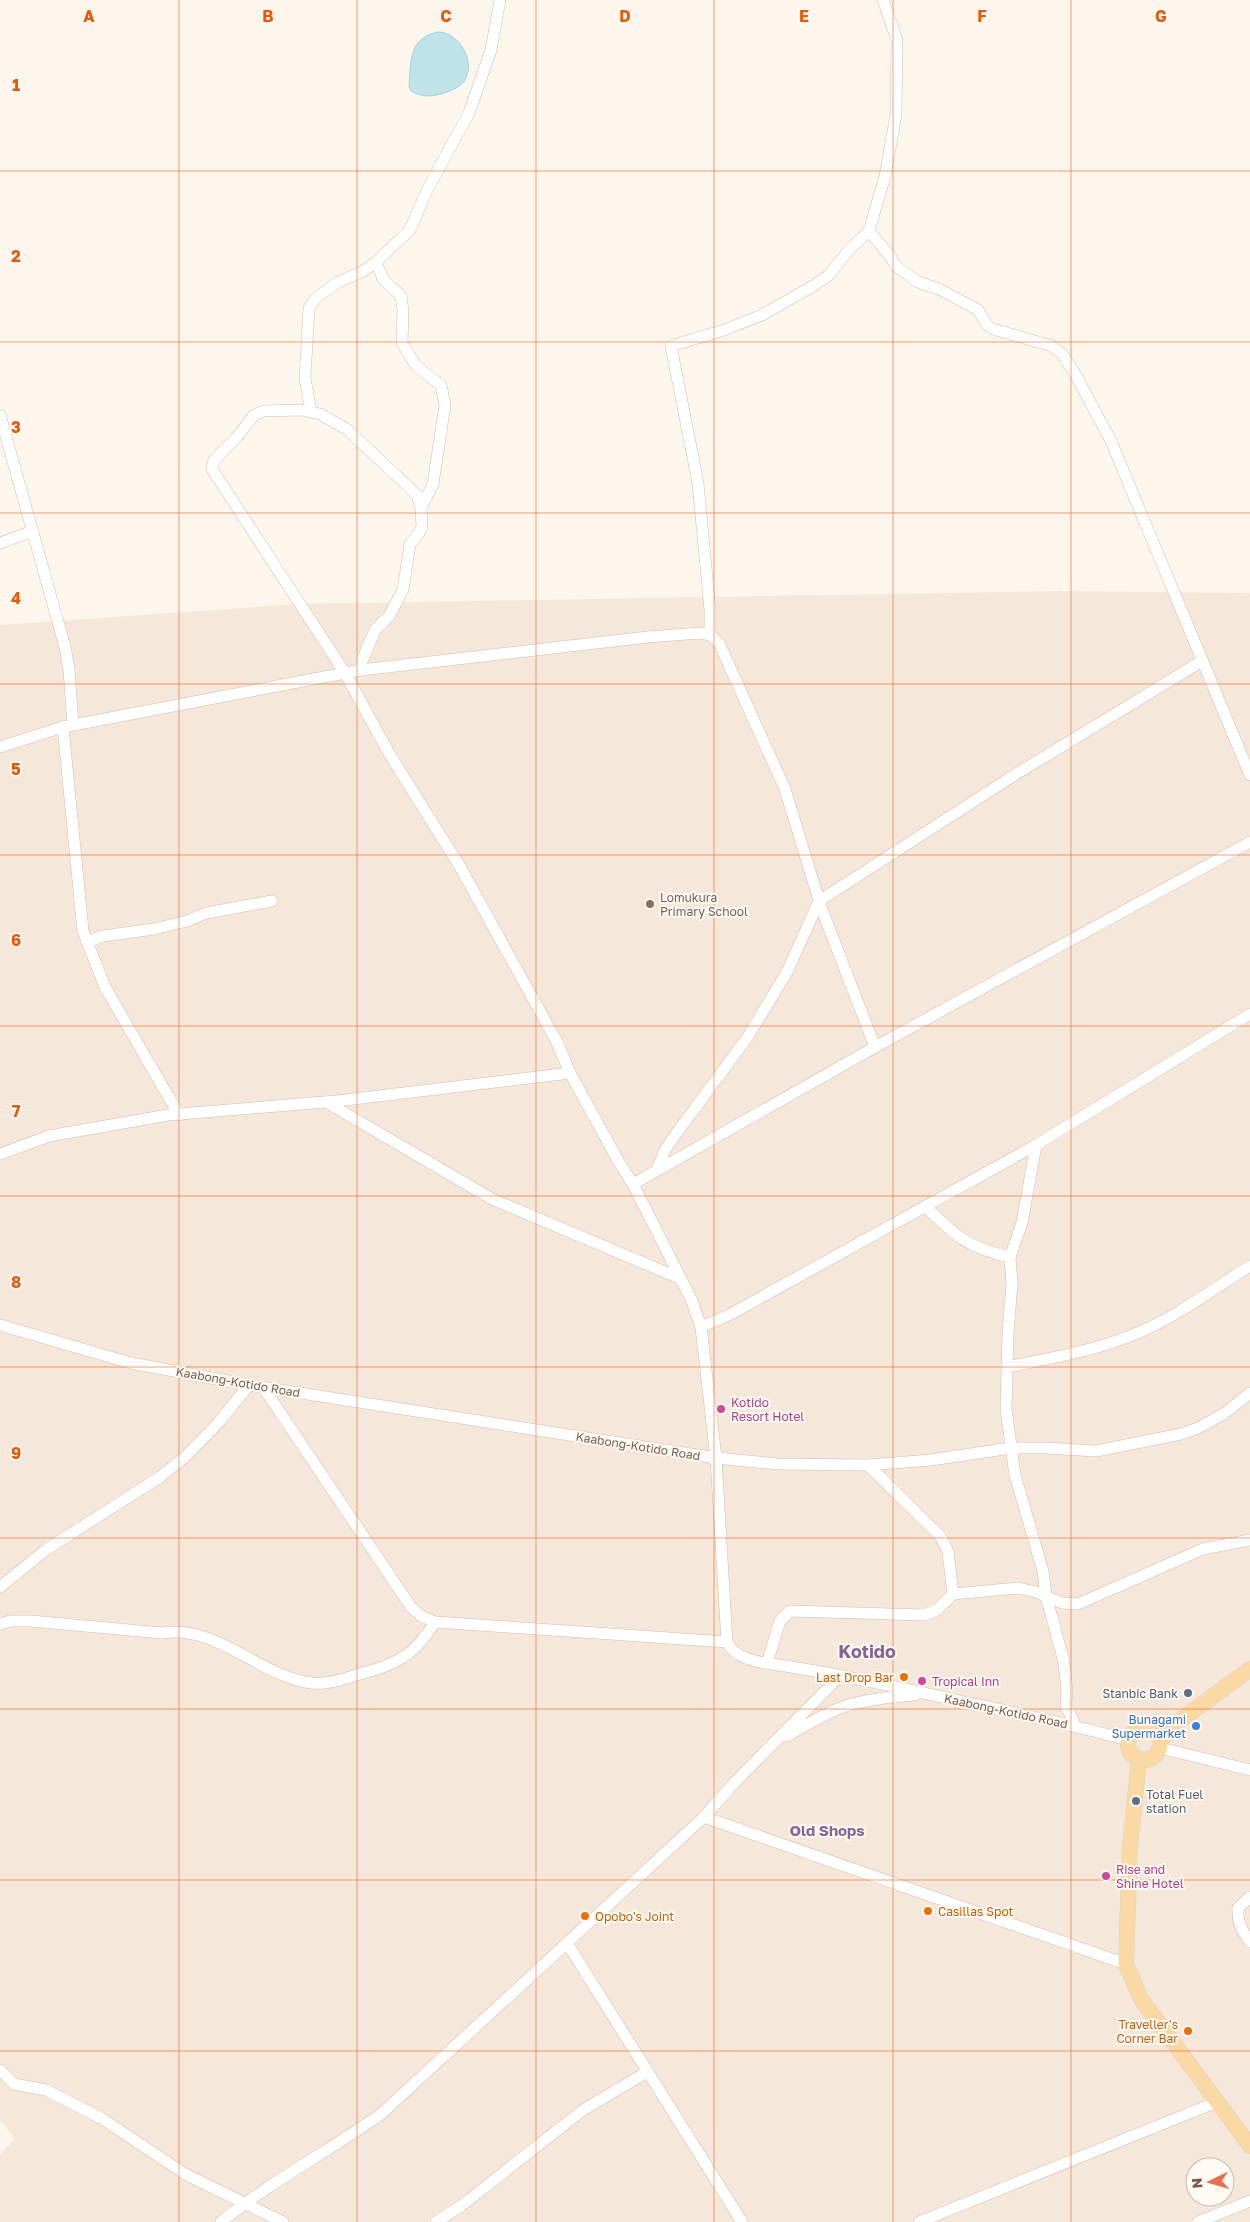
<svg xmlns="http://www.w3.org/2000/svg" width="1250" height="2222" font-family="'Golos Text',sans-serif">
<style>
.residential{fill:#f5e8da;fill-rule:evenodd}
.water{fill:#bfe3e8;stroke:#a5d3da}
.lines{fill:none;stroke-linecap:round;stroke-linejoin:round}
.minor-casing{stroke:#d1beb0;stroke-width:12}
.major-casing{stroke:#dad1cd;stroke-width:16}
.minor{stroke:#fff;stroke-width:11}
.major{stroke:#fbd9a5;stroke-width:15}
.grid{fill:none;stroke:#e8590c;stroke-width:1;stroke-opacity:0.55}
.education-dot{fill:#8d6e63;stroke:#fffaf3;stroke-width:2}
.hotel-dot{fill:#d1479c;stroke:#fffaf3;stroke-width:2}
.food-dot{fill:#e8710a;stroke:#fffaf3;stroke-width:2}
.service-dot{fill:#5c6f8a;stroke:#fffaf3;stroke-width:2}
.shop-dot{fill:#3f7fe0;stroke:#fffaf3;stroke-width:2}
.labels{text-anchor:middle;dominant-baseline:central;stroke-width:4;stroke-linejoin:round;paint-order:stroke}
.education-label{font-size:12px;fill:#785e54;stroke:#fffaf3;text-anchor:start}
.street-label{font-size:12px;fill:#7a5c4d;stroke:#fffaf3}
.hotel-label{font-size:12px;fill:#b23c85;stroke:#fffaf3;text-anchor:start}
.food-label{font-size:12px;fill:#c56008;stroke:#fffaf3;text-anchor:end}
.service-label{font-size:12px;fill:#4e5e75;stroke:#fffaf3;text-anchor:end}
.shop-label{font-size:12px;fill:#366cbe;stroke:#fffaf3;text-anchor:end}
.quarter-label{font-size:15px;font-weight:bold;fill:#846695;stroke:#fffaf3}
.district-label{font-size:18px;font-weight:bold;fill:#846695;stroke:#fffaf3}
.grid-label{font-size:16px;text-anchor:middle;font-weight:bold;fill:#e8590c;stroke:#fffaf3;stroke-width:4;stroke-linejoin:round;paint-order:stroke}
</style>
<rect width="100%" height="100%" fill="#fdf6ec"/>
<path class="residential" d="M1058 591 1250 593V2222H0V2154L15 2139 0 2120V625L298 604ZM1195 2167H1225V2197H1195Z"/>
<path class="water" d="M438 32C458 32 475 59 466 78 462 87 450 91 441 94 430 97 421 97 411 91L409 87C411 62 408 38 438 32Z"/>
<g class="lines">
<g class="minor-casing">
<g id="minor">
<path d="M869 231 890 256 896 266 918 282 939 289 978 310 987 325 993 329 1052 346 1062 354 1074 372 1111 441 1250 775"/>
<path d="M376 262 383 279 401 296 403 311 402 343 416 366 441 385 445 405 433 484 421 508"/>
<path d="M311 411 305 378 309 308 316 298 338 282 362 272 376 262 410 230 427 190 469 113 491 50 500 0"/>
<path d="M0 415 65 647 69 670 73 725"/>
<path d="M0 543 33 531"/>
<path d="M710 635V610L698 483 671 346 724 330 762 315 813 286 829 275 848 251 869 231 885 176 896 115 897 40 883 0"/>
<path d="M361 670 362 661 375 630 389 616 403 590 410 544 418 535 422 527 421 508 417 495 348 430 320 414 302 410 264 411 254 415 237 437 214 460 212 469 345 673 390 755 459 865 557 1042 570 1073 620 1164 633 1184 692 1301 701 1327 716 1458 778 1464 868 1465 931 1460 1011 1448H1046L1096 1451 1181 1434 1198 1428 1225 1413 1250 1393"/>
<path d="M63 727 83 931 105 987 179 1115"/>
<path d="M0 747 63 727 361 670 648 637 700 633 710 635 719 643 785 789 821 907 875 1047"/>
<path d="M87 942 103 936 154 929 187 921 206 913 272 901"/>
<path d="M326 1102 492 1199 679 1278"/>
<path d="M1036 1145 1022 1223 1010 1257 1012 1284 1008 1332 1006 1409 1015 1475 1043 1571 1046 1596 1063 1658 1067 1689 1066 1706 1075 1725"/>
<path d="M0 1154 49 1136 168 1115 337 1101 570 1073"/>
<path d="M657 1170 665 1150 678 1131 747 1038 787 972 819 901 1013 776 1202 661"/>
<path d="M633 1184 875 1047 1250 842"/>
<path d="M925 1206C955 1235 967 1248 1010 1257"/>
<path d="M0 1325 131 1363 249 1385 716 1458 727 1642C737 1663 769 1663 791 1667 844 1675 897 1687 951 1699 1010 1712 1069 1724 1128 1740"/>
<path d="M701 1327 731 1314 1036 1145 1250 1014"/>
<path d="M1007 1367C1052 1358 1100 1350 1142 1331 1181 1314 1214 1288 1250 1266"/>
<path d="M263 1387 411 1607 421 1616 435 1622 727 1642"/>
<path d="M868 1465 941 1537 948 1552 953 1594"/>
<path d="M0 1587 47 1549 160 1477 186 1456 219 1422 249 1385"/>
<path d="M0 1624 10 1621H31L162 1633C217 1624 259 1676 311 1683 327 1685 348 1678 363 1673 399 1664 416 1653 435 1622"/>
<path d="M767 1663 780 1621 790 1611 924 1615 937 1610 953 1594 1018 1588 1036 1592 1062 1603 1078 1604 1203 1549 1250 1540"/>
<path d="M787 1736C806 1725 825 1713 846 1706 868 1699 892 1697 915 1695"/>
<path d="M1160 1748 1250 1770"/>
<path d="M704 1817 1126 1964"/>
<path d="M1250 1897 1238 1908C1237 1923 1242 1930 1250 1942"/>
<path d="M567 1943 742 2222"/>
<path d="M0 2070 14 2084 46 2090 101 2118 185 2174 283 2222"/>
<path d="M221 2222C270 2182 329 2151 381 2114L704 1817 735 1782 841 1675"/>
<path d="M436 2222 461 2206 583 2110 647 2072"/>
<path d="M919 2222 1217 2102"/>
<path d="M1198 2222 1250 2201"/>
</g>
</g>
<g class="major-casing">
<g id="major">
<circle cx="1144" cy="1744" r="16"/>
<path d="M1160 1741 1178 1722 1250 1669"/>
<path d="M1139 1760 1130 1846 1126 1964 1141 1999 1250 2146"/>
</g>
</g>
<use href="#minor" class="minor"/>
<use href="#major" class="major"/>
</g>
<path class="grid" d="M179 0V2222M357 0V2222M536 0V2222M714 0V2222M893 0V2222M1071 0V2222M0 171H1250M0 342H1250M0 513H1250M0 684H1250M0 855H1250M0 1026H1250M0 1196H1250M0 1367H1250M0 1538H1250M0 1709H1250M0 1880H1250M0 2051H1250"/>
<circle class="education-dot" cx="650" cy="904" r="5"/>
<g class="hotel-dot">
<circle cx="721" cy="1409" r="5"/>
<circle cx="922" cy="1681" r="5"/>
<circle cx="1106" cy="1876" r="5"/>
</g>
<g class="food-dot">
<circle cx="904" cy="1677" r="5"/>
<circle cx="928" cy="1911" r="5"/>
<circle cx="585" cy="1916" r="5"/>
<circle cx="1188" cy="2031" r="5"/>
</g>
<g class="service-dot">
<circle cx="1188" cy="1693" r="5"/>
<circle cx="1136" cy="1801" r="5"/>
</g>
<circle class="shop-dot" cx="1196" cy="1726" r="5"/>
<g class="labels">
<g class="education-label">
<text x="660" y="897">Lomukura<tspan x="660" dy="14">Primary School</tspan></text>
</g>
<g class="street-label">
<text transform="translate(238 1382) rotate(10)">Kaabong-Kotido Road</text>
<text transform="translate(638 1446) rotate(9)">Kaabong-Kotido Road</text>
<text transform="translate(1006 1711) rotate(12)">Kaabong-Kotido Road</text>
</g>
<g class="hotel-label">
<text x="731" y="1402">Kotido<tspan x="731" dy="14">Resort Hotel</tspan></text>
<text x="932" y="1681">Tropical Inn</text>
<text x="1116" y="1869">Rise and<tspan x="1116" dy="14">Shine Hotel</tspan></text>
</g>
<g class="food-label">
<text x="894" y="1677">Last Drop Bar</text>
<text x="938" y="1911" text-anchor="start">Casillas Spot</text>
<text x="595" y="1916" text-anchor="start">Opobo's Joint</text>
<text x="1178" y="2024">Traveller's<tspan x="1178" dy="14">Corner Bar</tspan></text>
</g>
<g class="service-label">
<text x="1178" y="1693">Stanbic Bank</text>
<text x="1146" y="1794" text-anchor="start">Total Fuel<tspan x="1146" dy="14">station</tspan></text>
</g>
<g class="shop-label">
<text x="1186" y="1719">Bunagami<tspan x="1186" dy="14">Supermarket</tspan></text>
</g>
<g class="quarter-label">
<text x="827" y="1830">Old Shops</text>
</g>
<g class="district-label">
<text x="867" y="1651">Kotido</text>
</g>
</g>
<g class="grid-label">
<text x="89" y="22">A</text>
<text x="268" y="22">B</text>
<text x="446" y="22">C</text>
<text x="625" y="22">D</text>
<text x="804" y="22">E</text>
<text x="982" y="22">F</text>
<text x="1161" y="22">G</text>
<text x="16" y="91">1</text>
<text x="16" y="262">2</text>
<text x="16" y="433">3</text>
<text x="16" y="604">4</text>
<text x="16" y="775">5</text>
<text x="16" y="946">6</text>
<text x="16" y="1117">7</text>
<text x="16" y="1288">8</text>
<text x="16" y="1459">9</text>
</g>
<g transform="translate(1210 2182) rotate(265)"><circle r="24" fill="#fffaf3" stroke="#cabbb1"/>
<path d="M0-4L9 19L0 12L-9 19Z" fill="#e76f51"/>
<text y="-8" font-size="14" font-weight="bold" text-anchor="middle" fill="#7a5c4d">N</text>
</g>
</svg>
